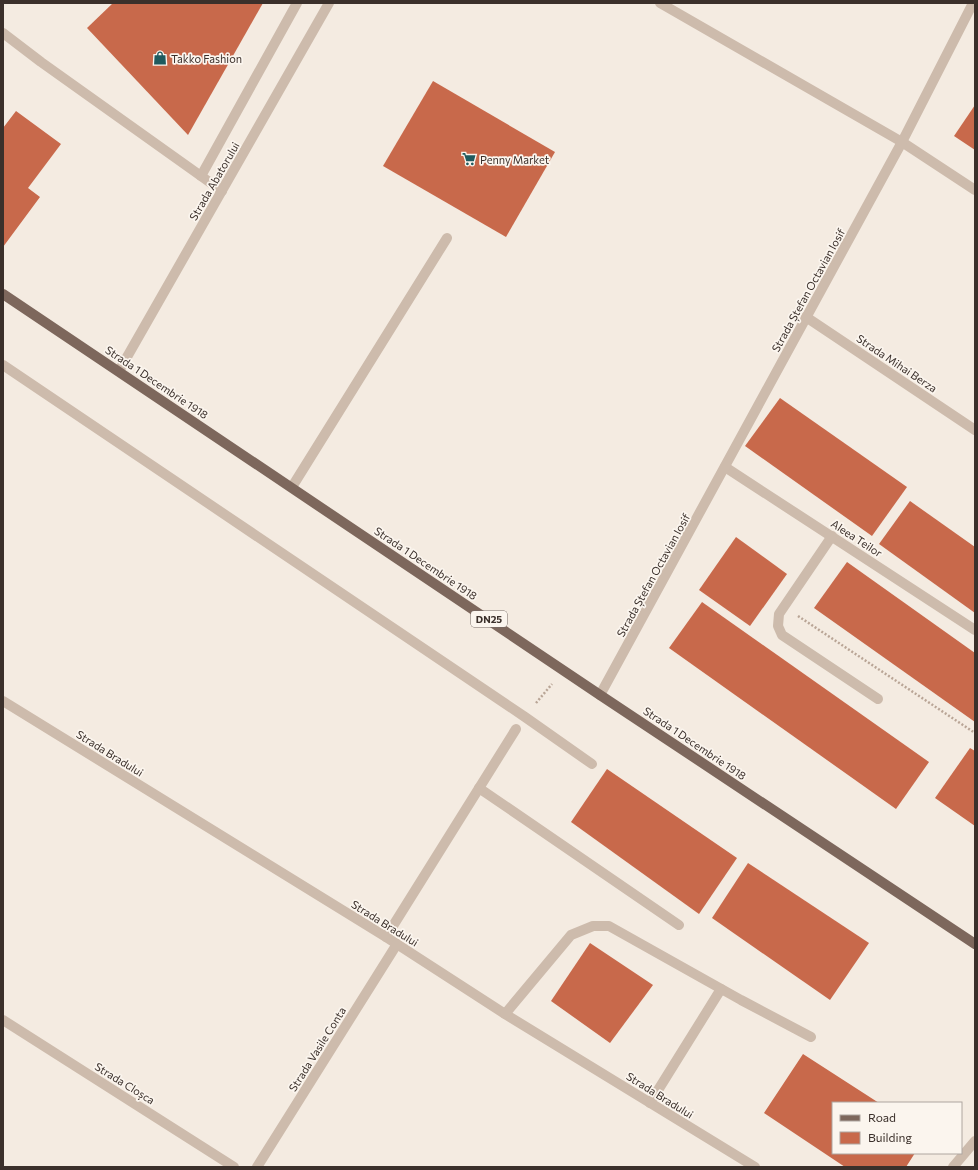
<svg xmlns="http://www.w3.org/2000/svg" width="978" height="1170" font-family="Commissioner,sans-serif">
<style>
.building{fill:#c8694b}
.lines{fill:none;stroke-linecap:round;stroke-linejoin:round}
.path{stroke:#b9a596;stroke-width:2.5;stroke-dasharray:2 2;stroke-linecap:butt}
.minor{stroke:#cdbbac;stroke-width:10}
.major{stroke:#7d675c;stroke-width:10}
.labels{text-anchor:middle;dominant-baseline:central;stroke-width:3.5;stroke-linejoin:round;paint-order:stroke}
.shield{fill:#fbf5ee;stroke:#756b66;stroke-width:1}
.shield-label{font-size:10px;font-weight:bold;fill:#3b302b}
.poi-label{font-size:11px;fill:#3b302b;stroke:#fbf5ee;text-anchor:start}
.street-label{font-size:11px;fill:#3b302b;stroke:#fbf5ee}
</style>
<rect width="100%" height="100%" fill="#f4ebe1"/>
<g class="building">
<path d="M113 3H263L188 135 87 28Z"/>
<path d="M433 81 555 152 506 237 383 166Z"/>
<path d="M975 105V150L954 136Z"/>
<path d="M16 111 61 144 28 188 40 197 3 247V128Z"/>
<path d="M780 398 907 487 872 536 745 446Z"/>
<path d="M910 501 975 547V613L879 544Z"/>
<path d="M736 537 787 574 750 626 699 590Z"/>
<path d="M847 562 975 653V722L814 608Z"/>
<path d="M702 602 929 762 896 809 669 648Z"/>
<path d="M970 748 975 751V826L935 798Z"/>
<path d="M607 769 737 858 699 914 571 822Z"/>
<path d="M748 863 869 943 830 1000 712 918Z"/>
<path d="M590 943 653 985 610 1043 551 1001Z"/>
<path d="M803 1054 879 1103H833V1153H915L906 1167H845L764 1113Z"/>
</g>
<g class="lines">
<g class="path">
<path d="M798 616 975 733"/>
<path d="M536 703 552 684"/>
</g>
<g class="minor">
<path d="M660 3 902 142 975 190"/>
<path d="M3 33 41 62 222 191"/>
<path d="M201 176 297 3"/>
<path d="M806 317 975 430"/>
<path d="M3 365 525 717 592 764"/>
<path d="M119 371 329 3"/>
<path d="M725 467 975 630"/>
<path d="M292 487 447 238"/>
<path d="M832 536 779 614 778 626 782 635 878 699"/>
<path d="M600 695 902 142 973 3"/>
<path d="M3 701 386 937 505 1014 755 1167"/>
<path d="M479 788 679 925"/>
<path d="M386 937 516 729"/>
<path d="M505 1014 571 935 593 926H609L741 1000 811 1037"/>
<path d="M3 1020 234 1167"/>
<path d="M650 1103 721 989"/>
<path d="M257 1167 397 944"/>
<path d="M953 1167 975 1141"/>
</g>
<path class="major" d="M3 294 600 695 975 944"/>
</g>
<defs>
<g id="shop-bare" transform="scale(1.08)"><path d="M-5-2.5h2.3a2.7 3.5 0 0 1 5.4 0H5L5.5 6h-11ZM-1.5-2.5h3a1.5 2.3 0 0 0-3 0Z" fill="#1f5a5e" stroke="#fbf5ee" stroke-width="2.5" paint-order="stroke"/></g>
<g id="supermarket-bare" transform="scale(1.08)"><path d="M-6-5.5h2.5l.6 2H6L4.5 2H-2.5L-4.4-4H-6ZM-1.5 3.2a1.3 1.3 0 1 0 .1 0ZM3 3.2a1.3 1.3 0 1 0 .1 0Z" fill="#1f5a5e" stroke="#fbf5ee" stroke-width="2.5" paint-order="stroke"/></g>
</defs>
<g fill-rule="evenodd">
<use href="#shop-bare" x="160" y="58"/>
<use href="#supermarket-bare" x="469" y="159"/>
</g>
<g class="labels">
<rect class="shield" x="471" y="611" width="36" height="16" rx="3"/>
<g class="shield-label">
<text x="489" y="619">DN25</text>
</g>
<g class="poi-label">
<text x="171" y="58">Takko Fashion</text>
<text x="480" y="159">Penny Market</text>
</g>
<g class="street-label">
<text transform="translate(214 181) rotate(-60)">Strada Abatorului</text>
<text transform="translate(808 290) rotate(-61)">Strada Ștefan Octavian Iosif</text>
<text transform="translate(897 363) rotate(34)">Strada Mihai Berza</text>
<text transform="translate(157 382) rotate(34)">Strada 1 Decembrie 1918</text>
<text transform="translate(857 538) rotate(33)">Aleea Teilor</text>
<text transform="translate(426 563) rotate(34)">Strada 1 Decembrie 1918</text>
<text transform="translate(653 575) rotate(-61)">Strada Ștefan Octavian Iosif</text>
<text transform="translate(695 743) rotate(34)">Strada 1 Decembrie 1918</text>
<text transform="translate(110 753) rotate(32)">Strada Bradului</text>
<text transform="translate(385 923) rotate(32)">Strada Bradului</text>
<text transform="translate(317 1049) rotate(-58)">Strada Vasile Conta</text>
<text transform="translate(125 1083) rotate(32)">Strada Cloșca</text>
<text transform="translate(660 1095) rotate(32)">Strada Bradului</text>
</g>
</g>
<rect width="978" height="1170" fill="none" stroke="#3b302b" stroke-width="8"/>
<rect x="832" y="1102" width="130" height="52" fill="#fbf5ee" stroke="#aea6a0"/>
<rect x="840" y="1115" width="20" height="6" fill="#7d675c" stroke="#aea6a0"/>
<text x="868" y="1122" font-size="12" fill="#3b302b">Road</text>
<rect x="840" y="1132" width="20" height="12" fill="#c8694b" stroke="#aea6a0"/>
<text x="868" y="1142" font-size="12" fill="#3b302b">Building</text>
</svg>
